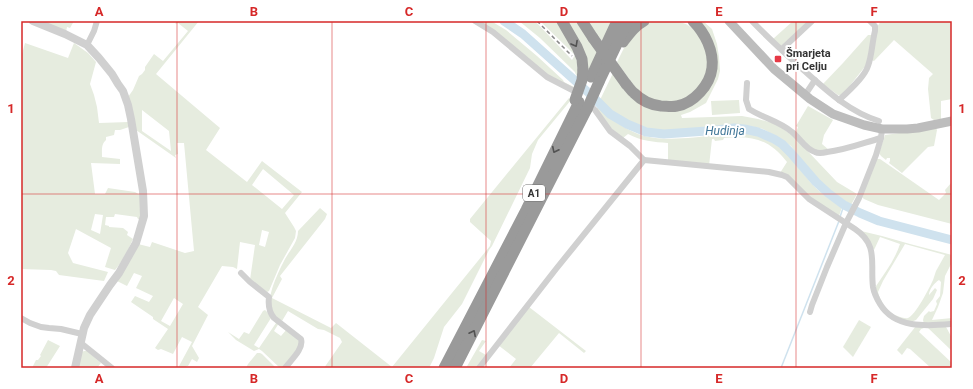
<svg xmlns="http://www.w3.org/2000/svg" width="973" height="389" font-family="Roboto,sans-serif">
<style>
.green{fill:#e6ecdf;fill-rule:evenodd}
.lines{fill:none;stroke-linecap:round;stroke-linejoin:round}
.stream{stroke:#cfe2ee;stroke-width:1.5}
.river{stroke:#cfe2ee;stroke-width:9}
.minor{stroke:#d0d0d0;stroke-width:6}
.tertiary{stroke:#d0d0d0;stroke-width:8}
.secondary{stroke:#bdbdbd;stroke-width:9}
.motorway{stroke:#9a9a9a;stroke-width:11}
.rail{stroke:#888;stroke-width:1.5;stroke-dasharray:4 3;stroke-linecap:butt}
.motorway-bridge{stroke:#9a9a9a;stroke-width:11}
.oneway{stroke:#525252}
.grid{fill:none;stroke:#d62828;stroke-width:1;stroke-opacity:0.55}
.poi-dot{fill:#e63946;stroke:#fff;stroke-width:1.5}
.labels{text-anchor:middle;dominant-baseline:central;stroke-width:4;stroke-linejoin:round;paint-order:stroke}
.shield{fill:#fff;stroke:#707070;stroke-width:1}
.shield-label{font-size:10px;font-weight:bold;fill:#333}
.poi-label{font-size:11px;font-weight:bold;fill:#333;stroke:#fff;text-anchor:start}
.water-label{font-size:12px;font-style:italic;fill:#3f7597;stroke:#fff}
.neatline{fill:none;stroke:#d62828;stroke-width:1.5}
.grid-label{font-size:13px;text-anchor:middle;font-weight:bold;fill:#d62828}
</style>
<rect width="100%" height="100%" fill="#fff"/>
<g class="green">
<path d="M42 21H74L70 28 67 27 66 32Z"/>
<path d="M177 21H199L156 74 220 128 206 150 247 182 262 161 302 192 285 213 294 227 296 231 295 238 280 265 269 291 267 292 250 280 255 245 240 242 237 269 233 267 222 266 198 307 208 315 192 346 199 358 197 362 192 359 188 366H187L185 368H178L192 342 182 337 173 354 161 349 158 350 155 348 168 329 153 319V317L131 302 135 296 149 302 153 296 136 288 142 276 134 273 127 286 117 281 138 244 150 247 152 242 185 253 194 251 184 143H177L178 154 175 155 176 158 136 130 128 97 133 90 139 76 142 74 145 70V67L154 54 163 61 188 31 178 23 175 24ZM142 110 169 131 171 151 142 131ZM263 169 294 195 282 209 252 185ZM262 230 269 232 265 247 259 245ZM174 298 183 304 170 326 161 321Z"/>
<path d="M478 21H491L506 30 537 56 563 80 564 82 576 88 575 91 553 79Z"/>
<path d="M519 21H535L572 60 575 55 540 21H559L575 48 579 78 576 75 575 72 540 38Z"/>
<path d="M565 21H578L598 52 589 69H588Z"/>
<path d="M586 21H612L603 42Z"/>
<path d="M654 21H676L686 24 695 30 704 44 709 67 701 85 688 97 675 102H667L650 99 637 90 617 62 626 44 647 23Z"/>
<path d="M698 21H705L704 22 712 29 717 44 719 57 720 71 718 79 706 103 690 112 681 115 682 118 742 116 758 119 776 124 793 136 800 143 837 182 857 194 851 205 830 191 818 181 791 146 781 139 763 129 755 127 735 125 717 126 679 131H664L655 130 644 127H639L630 123 612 112 600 100 613 73 667 110 713 80Z"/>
<path d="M793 21H809L781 46 773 39Z"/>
<path d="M881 21H952V99L941 101V119L934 120 931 118 928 89 929 78 933 74 894 40 874 61 871 60 877 27Z"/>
<path d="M868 35H872L867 64 848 88 841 95H838L823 84 843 63Z"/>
<path d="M25 43 68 58 74 43 88 53 96 62 90 84 94 95 97 107 99 123 129 122V127L120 130H115L114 135 106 137V140C101 144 102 151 102 157L120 159V164L91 163 95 194H105L108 188 135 192 140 195 141 220 138 219 137 217 115 214 114 217H106L105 225 109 226V227L123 228 128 232 127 235 133 239C128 250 123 261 115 270L105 267 111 248 76 229 68 253 73 263 108 272 104 281 59 275 56 271 51 270 21 269V58ZM95 214 103 215 100 234 91 230Z"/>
<path d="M569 98 571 100 538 140 532 154 530 168 492 246 489 250 462 304 444 327 434 358 429 368H324L342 342 340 338 324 330 318 329 288 311 282 321C277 318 273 315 271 310 266 296 279 271 285 259 290 250 298 242 298 231L320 208 327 214 325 219 280 276 282 279 272 298 331 328 336 323 392 367 490 246 491 241 470 222V219Z"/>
<path d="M739 100 740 113 712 115 711 101Z"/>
<path d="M808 106 833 120 824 135 822 144 829 150C811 154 807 144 796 133L798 127 796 126Z"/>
<path d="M598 107C610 118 623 128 638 134 659 142 693 138 714 135 731 133 746 131 762 137 788 147 796 166 813 185 821 194 832 200 842 207L839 216 813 200 780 173 787 162C769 139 752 135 724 138L723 140 715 141 714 139H712L709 166 668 161V143C654 142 641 141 628 134L623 138 611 128 596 109Z"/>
<path d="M936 128 937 130 934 146 928 147 902 173 889 163 890 161V158H887L886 160 881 156 879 153 885 135Z"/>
<path d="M877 159H880L939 200 946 193 945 190 952 182V224L878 205 864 199 861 196Z"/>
<path d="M861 231 882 236 910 244 952 255V262L945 276 943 293 938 307 932 320 952 318V322L924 324 923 320 924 316 929 311 930 312 934 311 937 304 936 301 940 296 941 282 939 280C934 283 929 290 929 295L935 288 937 290 933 299 916 320 911 322 902 320 885 310 874 289C884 274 895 260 900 244L880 237 874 250ZM905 244 945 255C942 260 939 266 936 271 935 274 934 277 933 280 930 287 915 316 908 318 904 319 897 316 893 314 886 309 880 301 878 292L883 281Z"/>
<path d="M529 307 586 351 584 353 559 333 530 368H509L516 359 498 345Z"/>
<path d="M265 310 279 323 274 331 281 336 287 329 298 337 300 345 283 368H280L262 351 259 349 254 351 236 340 228 332 239 339 244 332 249 334 263 311ZM271 318 276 323 259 348 254 345Z"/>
<path d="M859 320 871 327 853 357 843 347Z"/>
<path d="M945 325 952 338V342L951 343 952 345V351L927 327 921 329 919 332 952 363V368H931L910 349 907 348 902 355 897 350 916 326Z"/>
<path d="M48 340 60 346 46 368H32L36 360H38L41 356 40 355Z"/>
<path d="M482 340 486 341 479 351 486 355 476 368H466Z"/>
<path d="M84 351H87L101 363 97 368H78L82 352Z"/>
<path d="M257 353H260L262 354 276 368H246L248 364Z"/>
</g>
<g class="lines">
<g class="stream">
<path d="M840 217 844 205"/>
<path d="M781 368 839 221"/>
</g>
<path class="river" d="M504 21 523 34 590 94 610 114 627 124 646 132 664 134 707 131 734 128 744 129 758 132 774 139 782 144 791 153 816 182 828 193 844 205 860 213 879 221 952 240"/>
<g class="minor">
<path d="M475 21 493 32 547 77 576 92 578 95"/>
<path d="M752 21C767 37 783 51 799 66 824 88 847 111 879 121"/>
<path d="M87 45 94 31 97 21"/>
<path d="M782 49 812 21"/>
<path d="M747 83 746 100 749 109C763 118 779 121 792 132 800 138 805 149 815 152 819 154 823 153 827 152 846 150 863 143 881 138"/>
<path d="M805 95 815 80"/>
<path d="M839 100C847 93 865 76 868 66 872 55 872 43 875 31V26L870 21"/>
<path d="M644 160 769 172 782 175 787 177 809 199 855 229C879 245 870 264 873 287 874 293 877 299 880 304 895 329 927 326 952 324"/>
<path d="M241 273 250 282 269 297C268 305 269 312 274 318L301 339C304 349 291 360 285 368"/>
<path d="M810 312 812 305 827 267 846 223 859 198 876 155 881 138 882 129"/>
<path d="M21 318 30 323 41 327 49 328 61 329 82 334"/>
<path d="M81 343 112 368"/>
<path d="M479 368 556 269 644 160 630 146 610 131 595 110 588 103"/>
</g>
<path class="tertiary" d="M33 21 65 34 87 45 99 58 112 74 118 84 123 91 128 105 131 119 143 191 144 216 139 233 136 243 119 273 110 285 90 315 84 328 75 368"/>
<path class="secondary" d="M729 21 774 69 810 99 833 114 864 125 882 129H907L918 128 952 121"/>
<g class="motorway">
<path d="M562 21 577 47 582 59 583 70"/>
<path d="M582 21 593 38"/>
<path d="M623 42C630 33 635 26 644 21"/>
<path d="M591 77 617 21"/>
<path d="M599 82 628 21"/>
<path d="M626 84C629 87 631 91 634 93 641 100 651 105 661 106 666 106 672 107 677 106 694 103 710 85 712 68 714 51 705 33 693 21"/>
<path d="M444 368 526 210 579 102"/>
<path d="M455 368 587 109"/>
</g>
<path class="rail" d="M537 21 572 56"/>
<g class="motorway-bridge">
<path d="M593 38 626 84"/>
<path d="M575 100 582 80 583 70"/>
<path d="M587 109 599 82"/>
</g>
</g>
<defs><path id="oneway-chevron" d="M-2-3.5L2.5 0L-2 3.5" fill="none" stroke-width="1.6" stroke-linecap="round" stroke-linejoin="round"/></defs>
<g class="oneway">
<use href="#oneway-chevron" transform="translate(575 44) rotate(61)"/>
<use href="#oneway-chevron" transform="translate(555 150) rotate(116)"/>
<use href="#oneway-chevron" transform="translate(473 333) rotate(-63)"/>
</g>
<path class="grid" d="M177 21V368M332 21V368M486 21V368M641 21V368M796 21V368M21 194H952"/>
<rect class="poi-dot" x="774" y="55" width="8" height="8" rx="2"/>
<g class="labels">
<rect class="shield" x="523" y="185" width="22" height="16" rx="3"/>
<g class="shield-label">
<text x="534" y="193">A1</text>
</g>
<g class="poi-label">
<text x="786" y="53">Šmarjeta<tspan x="786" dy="13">pri Celju</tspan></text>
</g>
<g class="water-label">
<text x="725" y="131">Hudinja</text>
</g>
</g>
<rect width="973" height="389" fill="none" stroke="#ffffff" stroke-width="44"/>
<rect x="22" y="22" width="929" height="345" class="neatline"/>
<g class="grid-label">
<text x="99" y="16">A</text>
<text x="254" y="16">B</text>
<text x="409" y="16">C</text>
<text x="564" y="16">D</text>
<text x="719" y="16">E</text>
<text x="874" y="16">F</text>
<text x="11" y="113">1</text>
<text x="962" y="113">1</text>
<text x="11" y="285">2</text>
<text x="962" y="285">2</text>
<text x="99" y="383">A</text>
<text x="254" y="383">B</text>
<text x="409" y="383">C</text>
<text x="564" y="383">D</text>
<text x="719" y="383">E</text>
<text x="874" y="383">F</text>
</g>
</svg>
